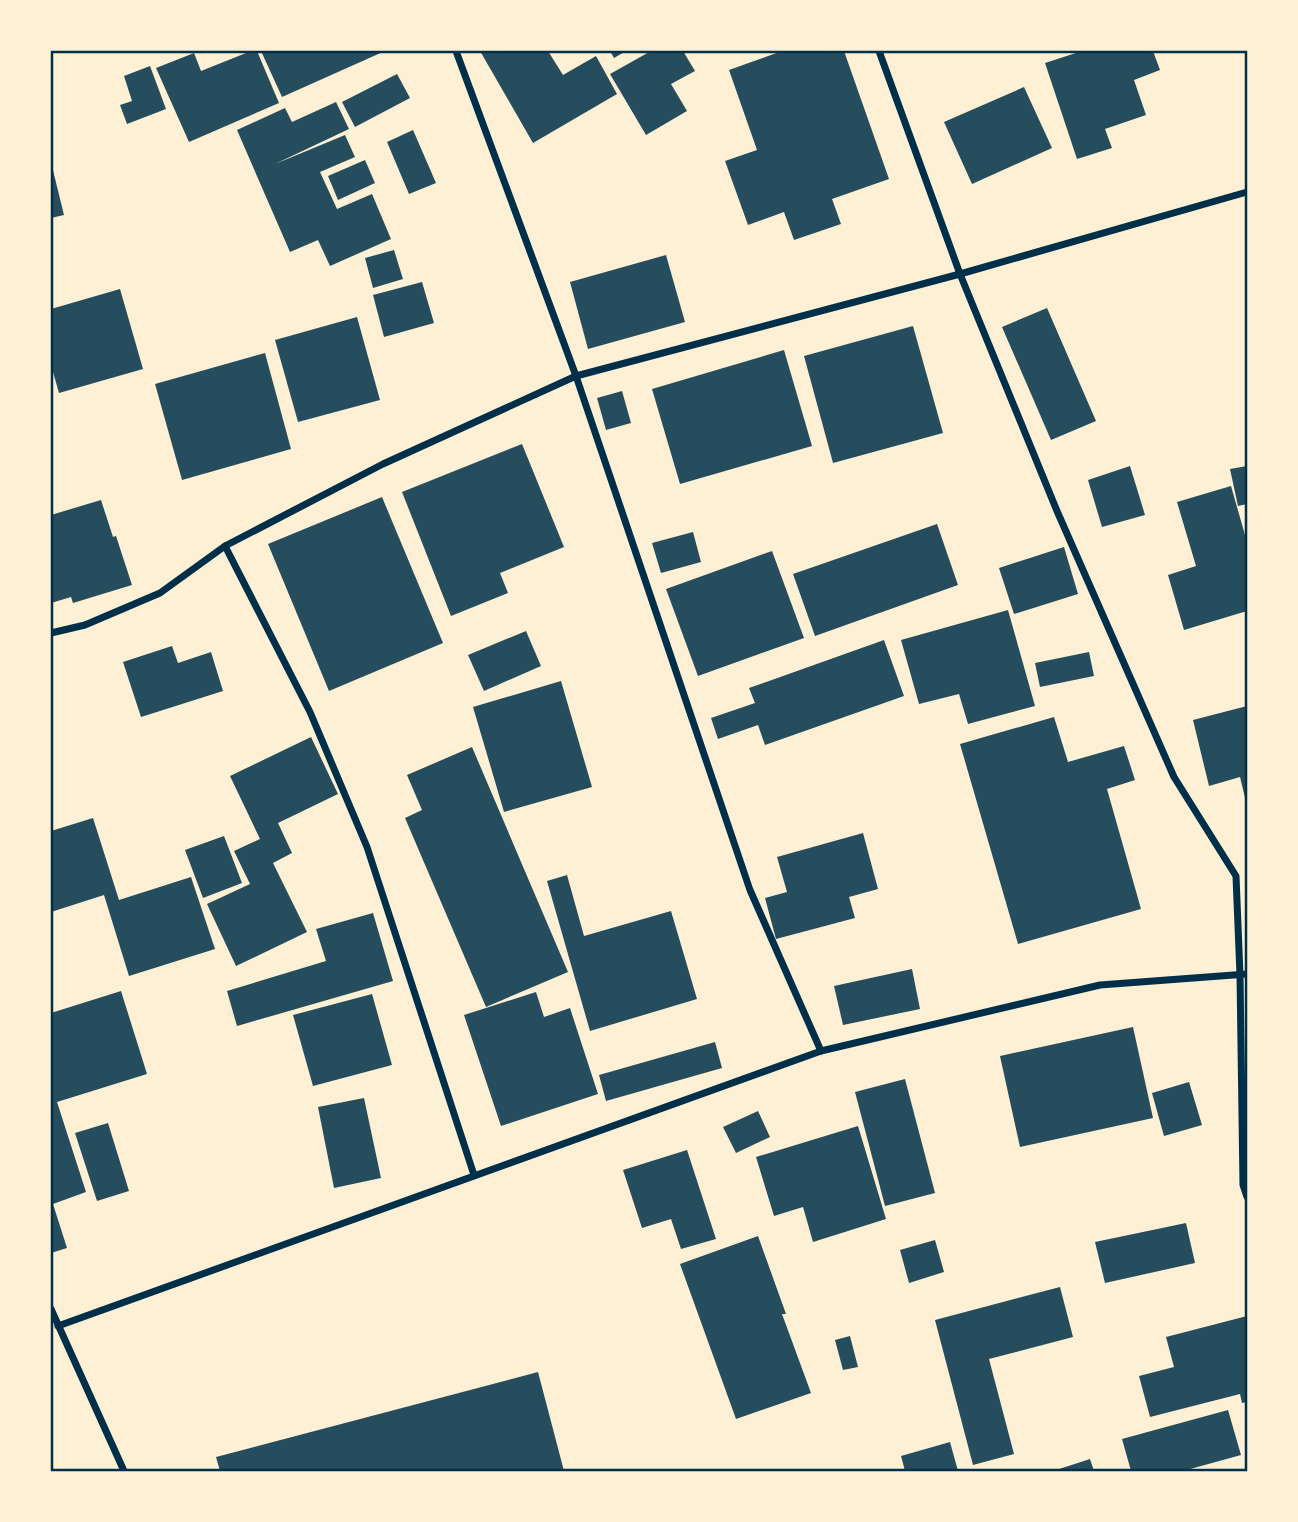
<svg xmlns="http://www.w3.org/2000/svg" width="1298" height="1522" font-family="Lato,sans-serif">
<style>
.building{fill:#264d5e}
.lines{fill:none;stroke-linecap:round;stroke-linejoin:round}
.minor{stroke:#003049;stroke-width:7}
.neatline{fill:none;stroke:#003049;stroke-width:2.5}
</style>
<rect width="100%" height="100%" fill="#fdf0d5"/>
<g class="building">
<path d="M251 51H257L279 103 189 142 156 68 194 53 201 71Z"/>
<path d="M261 51H385L282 97Z"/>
<path d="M480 51H548L563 75 596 56 617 94 533 143Z"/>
<path d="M610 51H626L614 58Z"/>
<path d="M651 51H683L695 71 671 84 687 111 646 135 610 74Z"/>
<path d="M782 51H844L889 179 832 199 841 224 794 240 784 212 748 225 725 161 757 150 729 70Z"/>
<path d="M1082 51H1153L1160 70 1134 80 1146 115 1105 129 1112 148 1077 159 1045 63Z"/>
<path d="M150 66 166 109 127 124 120 105 132 101 124 76Z"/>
<path d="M397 74 410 98 355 127 342 102Z"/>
<path d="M1024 87 1052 148 972 184 944 122Z"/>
<path d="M336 102 349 129 275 164 345 135 355 157 320 172 337 209 372 194 391 239 330 266 318 240 290 252 237 130 285 108 292 122Z"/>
<path d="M413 130 436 183 409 194 387 142Z"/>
<path d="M365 160 375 183 338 200 328 176Z"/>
<path d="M51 162 64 215 51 218Z"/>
<path d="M394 250 403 279 373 288 365 258Z"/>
<path d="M666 255 685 322 588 349 570 282Z"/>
<path d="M422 282 434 323 384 337 373 295Z"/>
<path d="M120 289 143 369 59 393 51 365V309Z"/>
<path d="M1047 308 1096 421 1051 440 1002 327Z"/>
<path d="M357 317 380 400 298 422 275 340Z"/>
<path d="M913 326 943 433 833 463 804 356Z"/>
<path d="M784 350 812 446 680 484 652 389Z"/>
<path d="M265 353 291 449 182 480 155 384Z"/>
<path d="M622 391 631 423 606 430 597 398Z"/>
<path d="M522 444 564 547 500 573 508 593 451 616 402 492Z"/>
<path d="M1130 466 1145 515 1102 527 1088 480Z"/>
<path d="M1247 466V504L1238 506 1230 469Z"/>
<path d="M1231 486 1247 542V611L1184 630 1168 575 1196 566 1177 502Z"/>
<path d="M382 497 443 643 329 691 268 544Z"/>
<path d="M101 500 113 537 116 536 132 585 73 603 71 597 51 603V515Z"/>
<path d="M937 524 958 585 815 636 793 574Z"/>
<path d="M693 532 701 562 661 573 652 543Z"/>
<path d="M1064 547 1078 594 1014 614 999 568Z"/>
<path d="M772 551 804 638 698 676 666 589Z"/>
<path d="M1008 610 1035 706 968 724 959 694 919 704 901 640Z"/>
<path d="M526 631 541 666 484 691 468 655Z"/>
<path d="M884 640 904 696 765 745 758 725 718 739 711 718 755 703 749 688Z"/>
<path d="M172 646 178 663 211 652 223 691 141 717 123 662Z"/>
<path d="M1089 652 1094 676 1040 687 1035 663Z"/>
<path d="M561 681 592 787 504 812 473 707Z"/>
<path d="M1247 706V802H1246L1240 777 1209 786 1193 720Z"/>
<path d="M1054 717 1068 762 1124 746 1135 780 1107 789 1141 909 1018 944 960 744Z"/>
<path d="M311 737 338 794 278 823 292 853 273 863 307 932 236 966 207 904 250 884 234 851 260 839 230 776Z"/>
<path d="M472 747 568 972 486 1007 405 818 422 810 407 775Z"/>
<path d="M93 818 119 900 191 877 215 949 129 976 104 895 51 912V831Z"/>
<path d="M863 833 878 889 849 897 855 918 776 939 765 898 787 892 777 857Z"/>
<path d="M224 836 242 883 203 898 185 850Z"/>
<path d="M567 875 584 936 671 911 697 999 590 1031 547 881Z"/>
<path d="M373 913 393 981 237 1026 227 991 326 961 316 929Z"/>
<path d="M912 969 920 1009 843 1025 834 986Z"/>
<path d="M121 991 147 1074 57 1102 86 1192 53 1204 67 1248 51 1253V1013Z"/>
<path d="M536 992 544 1017 570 1008 598 1094 501 1126 464 1015Z"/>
<path d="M372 994 392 1065 313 1086 293 1015Z"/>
<path d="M1133 1027 1153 1118 1020 1147 1000 1056Z"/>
<path d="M715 1042 722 1068 606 1101 599 1075Z"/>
<path d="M905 1079 935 1193 885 1206 855 1092Z"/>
<path d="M1189 1082 1202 1125 1164 1136 1152 1093Z"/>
<path d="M364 1098 381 1178 334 1188 318 1107Z"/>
<path d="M758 1111 770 1137 736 1153 723 1127Z"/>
<path d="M108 1123 129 1191 97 1201 75 1133Z"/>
<path d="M858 1126 886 1219 813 1242 803 1207 774 1216 756 1157Z"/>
<path d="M687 1150 716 1239 681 1249 671 1219 642 1228 623 1170Z"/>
<path d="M1186 1223 1195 1263 1105 1283 1095 1242Z"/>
<path d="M758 1236 786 1314H782L811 1393 736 1419 680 1264Z"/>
<path d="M935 1240 944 1272 909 1283 900 1250Z"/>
<path d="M1060 1287 1073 1337 989 1359 1014 1454 973 1465 935 1320Z"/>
<path d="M1247 1316V1402L1242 1403 1240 1394 1150 1417 1139 1376 1174 1367 1166 1337Z"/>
<path d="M850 1336 858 1367 843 1370 835 1340Z"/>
<path d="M538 1372 564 1471H220L216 1457Z"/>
<path d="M1228 1410 1241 1455 1183 1471H1131L1122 1439Z"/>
<path d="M950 1442 958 1471H905L901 1456Z"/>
<path d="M1090 1459 1094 1471H1053Z"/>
</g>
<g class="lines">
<g class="minor">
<path d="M456 51 576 376 750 890 821 1051"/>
<path d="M879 51 960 274 1057 511 1174 777 1236 876 1240 975 1243 1185 1247 1197"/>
<path d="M225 546 310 712 367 847 474 1175"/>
<path d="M51 633 85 625 160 593 225 546 383 464 576 376 960 274 1247 192"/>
<path d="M51 1309 124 1471"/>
<path d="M58 1326 821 1051 1100 985 1247 974"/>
</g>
</g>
<rect width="1298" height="1522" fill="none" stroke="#fdf0d5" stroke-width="105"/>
<rect x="52" y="52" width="1194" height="1418" class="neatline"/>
</svg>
